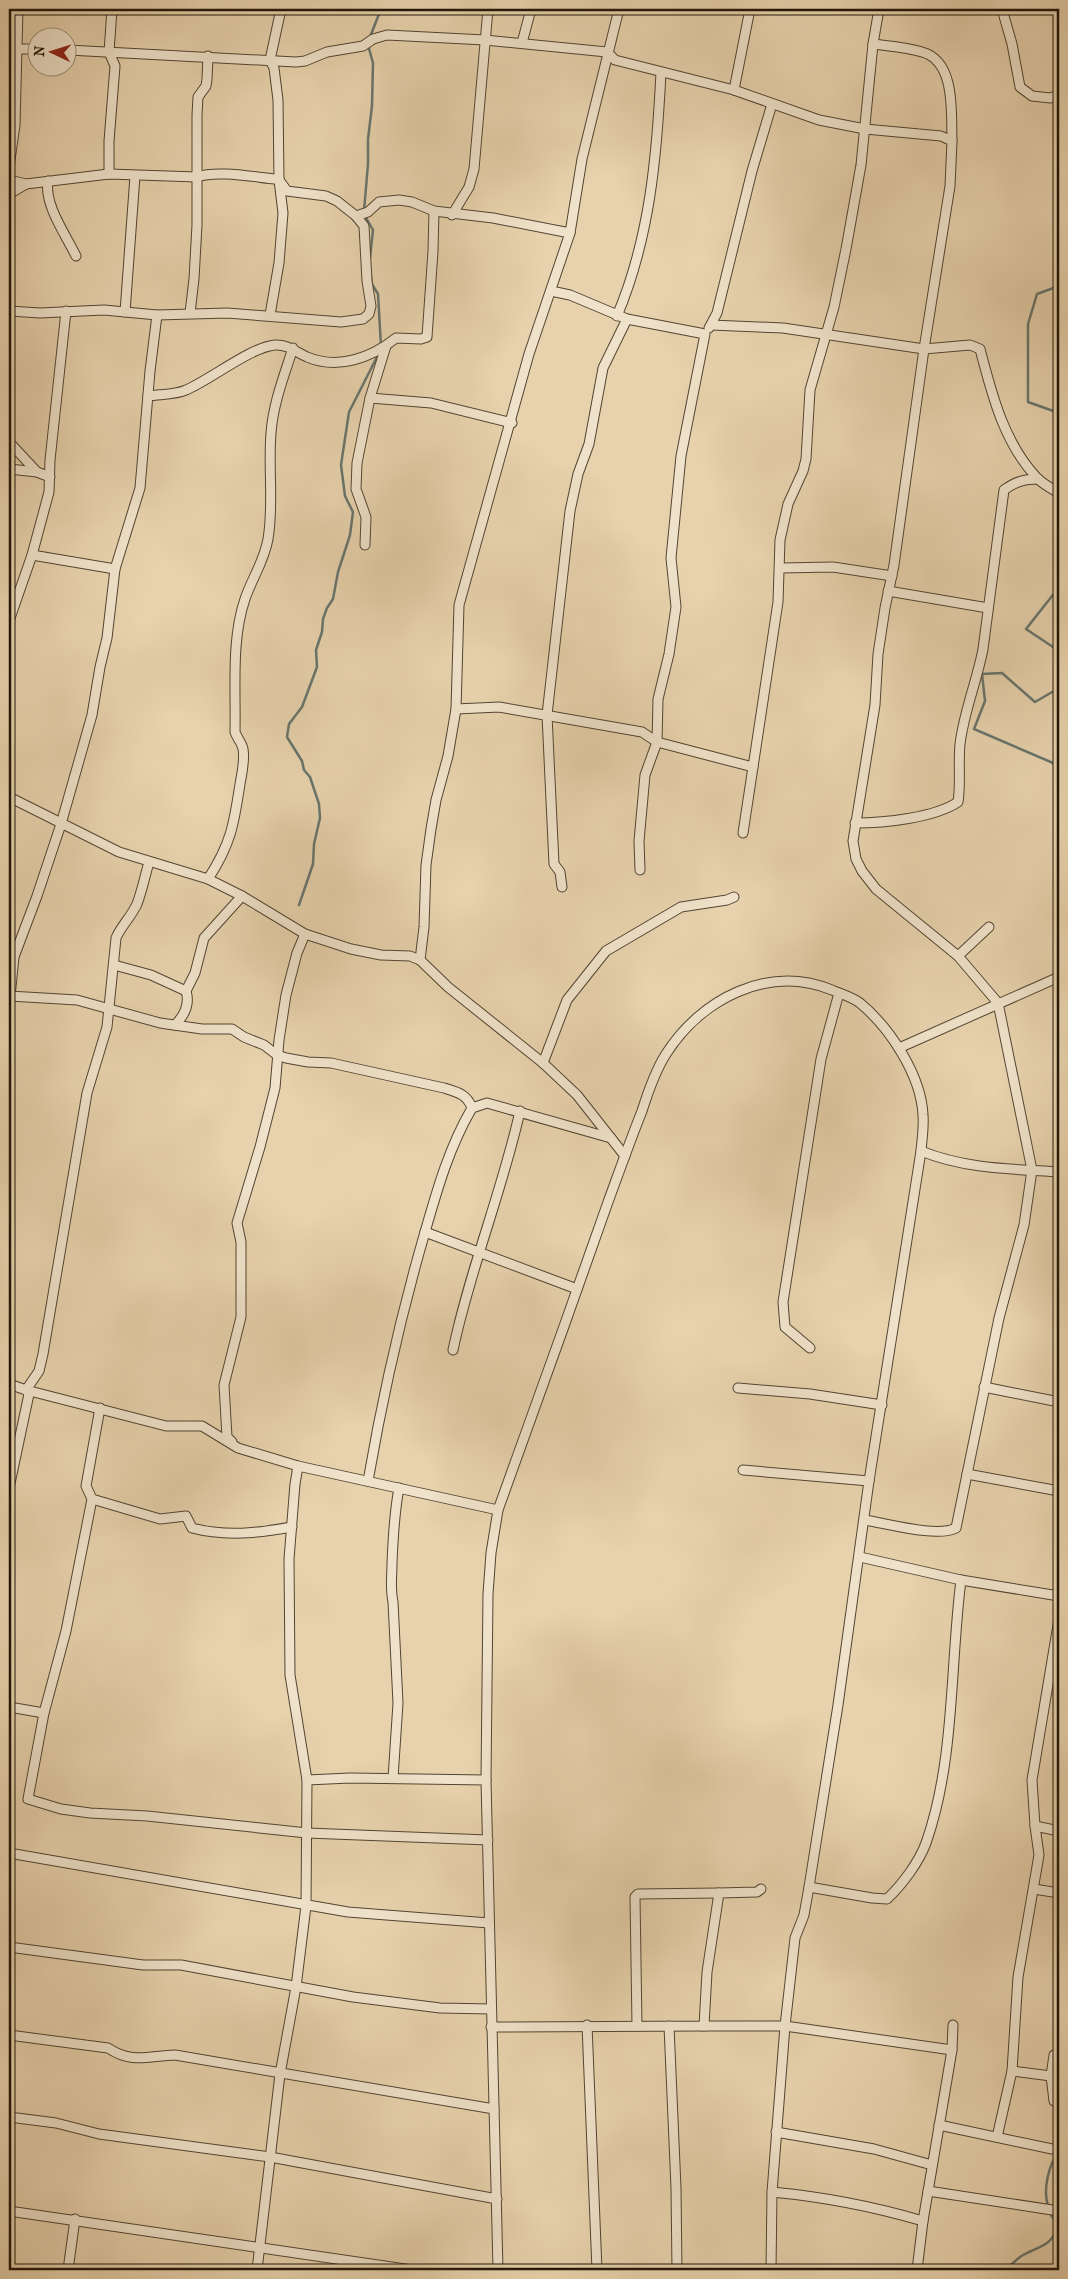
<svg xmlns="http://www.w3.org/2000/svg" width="1068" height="2279" font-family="'IM FELL French Canon',serif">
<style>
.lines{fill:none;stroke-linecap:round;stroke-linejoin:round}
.stream{stroke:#68766e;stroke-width:2.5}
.minor-casing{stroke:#524531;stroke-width:11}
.minor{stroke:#efe2ca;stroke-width:9}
</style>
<rect width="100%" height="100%" fill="#e7d2ad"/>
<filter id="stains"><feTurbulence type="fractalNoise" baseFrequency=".004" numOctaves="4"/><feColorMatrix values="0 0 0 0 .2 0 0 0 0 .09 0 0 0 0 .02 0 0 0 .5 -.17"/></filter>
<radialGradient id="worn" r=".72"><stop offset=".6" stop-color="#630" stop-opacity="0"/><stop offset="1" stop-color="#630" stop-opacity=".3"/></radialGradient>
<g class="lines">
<g class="stream">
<path d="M370 37 381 9"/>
<path d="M364 211 368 164V139L372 106 373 63 368 45"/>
<path d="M365 216 373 230 370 258"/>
<path d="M371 276 372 284 378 294 381 346"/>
<path d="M1059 286 1037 294 1028 324V402L1059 413"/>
<path d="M1059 582 1056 591 1026 629 1059 651"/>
<path d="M1059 688 1035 702 1002 673 982 674 985 701 974 729 1053 763 1059 772"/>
<path d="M299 905 313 864 314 844 320 818 319 804 310 777 304 770 302 761 287 737 289 724 302 707 317 667 316 650 322 632 323 619 327 608 333 599 338 572 350 535 353 512 345 496 341 465 349 412 379 353"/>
<path d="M1048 2206C1043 2190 1048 2165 1059 2152"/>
<path d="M1005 2270C1010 2266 1015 2261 1020 2257 1037 2246 1052 2248 1058 2225L1049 2212"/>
</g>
<g class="minor-casing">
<g id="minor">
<path d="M1002 9 1012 44 1020 87 1032 96 1050 98 1059 95"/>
<path d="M522 43 531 9"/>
<path d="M873 44C889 46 906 47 922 52 956 61 951 113 952 141"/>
<path d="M17 49H38"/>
<path d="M68 50 296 62 305 61 327 52 363 46 373 39 387 35 485 40 607 52 615 60 734 90 819 120 865 129 941 136 952 141 950 186 924 349 894 565 885 608 878 654 875 705 853 841 856 859 862 871 876 889 958 956 998 1003 1032 1170 1024 1225 999 1318 956 1528C937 1538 886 1523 864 1520"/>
<path d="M734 90 750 9"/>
<path d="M9 167 15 125 18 9"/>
<path d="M109 174V141L115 66 109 52 112 9"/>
<path d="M9 180 26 184 109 174 197 177C217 170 253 177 275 179L279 180 287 191 326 196 337 201 356 216 364 226 367 281 371 306 369 314 363 319 341 322 227 313 157 315 104 310 40 313 9 311"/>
<path d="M48 181C44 205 66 235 76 256"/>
<path d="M9 194 26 184"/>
<path d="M452 215 469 187 474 169 488 9"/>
<path d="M356 216 368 212 379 202 399 200 412 202 434 211 493 218 570 233"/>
<path d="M551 291 570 295 627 319 705 334 681 456 671 558 676 607 669 654 658 699 657 742 753 767"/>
<path d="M125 312 135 176"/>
<path d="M190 313 194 279 197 225V115L198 97 206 86 207 79 208 56"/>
<path d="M270 315 279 263 283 213 279 180 278 100 274 68 270 60 281 9"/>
<path d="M617 316C650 238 657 155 661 72"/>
<path d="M711 325 783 328 924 349 970 345 980 349C992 395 1004 443 1037 478 1043 484 1052 489 1059 493"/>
<path d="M709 328 717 313 752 171 772 104"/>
<path d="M148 396C160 394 175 395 186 390 210 380 251 347 275 345 287 344 296 352 307 357 338 370 371 358 396 338L421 339 427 337 433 251 434 211"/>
<path d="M370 398 431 403 512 423"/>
<path d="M9 442 37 472"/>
<path d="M9 469 37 472 50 477"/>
<path d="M365 545 366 517 356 489 357 463 370 398 386 346"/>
<path d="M32 555 115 569"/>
<path d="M781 568 833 567 892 576"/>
<path d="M888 591 988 608"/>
<path d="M9 621 32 555 49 492 50 460 66 311"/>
<path d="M456 709 499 707 642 732 657 742 645 775 639 841 640 870"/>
<path d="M9 797 119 852 208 879 242 896 305 934 351 949 381 955 410 956 420 960 448 987 543 1063 577 1095 625 1156"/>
<path d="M855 823C884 823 934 818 958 802 961 783 958 763 960 744 964 711 977 681 983 649L1004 490C1015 482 1024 479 1038 479"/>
<path d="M743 833 778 602 780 540 788 504 803 471 806 459 810 390 834 307 846 249 861 165 873 44 879 9"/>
<path d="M149 862C145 876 142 891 137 904 131 917 121 926 116 938L107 1027 87 1093 43 1354 39 1371 26 1390 166 1426H202L238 1448 298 1466 498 1510"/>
<path d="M208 879C231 844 234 824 240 784 242 773 245 760 243 749 242 743 237 738 235 732 236 689 231 640 245 599 252 578 264 562 268 539 274 504 268 469 271 433 273 404 284 376 293 348"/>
<path d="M562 887 560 872 554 864 547 715 570 511 578 474 589 444 603 368 627 319"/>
<path d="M958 956 989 927"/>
<path d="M420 960 424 927 426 865 431 829 436 800 448 756 456 709 459 605 529 354 570 233 582 159 619 9"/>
<path d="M114 965 151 975 186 991C190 1004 184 1016 175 1025"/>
<path d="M186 991 195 973 204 938 242 896"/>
<path d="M9 996 77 1000 160 1023 202 1029H232L244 1037 264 1045 277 1055 286 1058 308 1062 331 1063 444 1088C457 1092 467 1094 472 1108"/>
<path d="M10 997 14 957 37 896 61 824 92 715 100 667 107 638 115 569 140 488 150 371 157 315"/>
<path d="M899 1048 1059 977"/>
<path d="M543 1063 567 1000 606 951 681 907 727 900 734 897"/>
<path d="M921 1151C965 1169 1012 1169 1059 1172"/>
<path d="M425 1232 577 1289"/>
<path d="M810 1348 785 1327 783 1302 821 1059 839 993"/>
<path d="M453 1350C470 1269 502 1192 520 1111"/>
<path d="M9 1384 26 1390 29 1394 9 1488"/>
<path d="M984 1387 1059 1402"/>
<path d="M738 1388 810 1394 882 1405"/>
<path d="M100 1408 86 1486 92 1499 66 1631 44 1713 28 1799 61 1809 90 1813 147 1816 307 1833 488 1840"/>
<path d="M232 1442 227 1437 224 1385 241 1317V1242L237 1223 260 1147 275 1088 279 1040 286 995 297 953 305 934"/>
<path d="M743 1470 869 1481"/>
<path d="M967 1474 1059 1491"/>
<path d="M368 1481C382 1400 400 1319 423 1239 436 1194 448 1149 472 1108L487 1103 611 1138"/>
<path d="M92 1499 160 1519 186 1516 192 1528C226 1537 258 1533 292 1527"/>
<path d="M860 1557 961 1580 1059 1596"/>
<path d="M9 1707 44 1713"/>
<path d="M393 1778 398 1703 393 1602C390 1587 392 1578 392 1563 393 1538 394 1514 399 1488"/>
<path d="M307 1780 350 1778 486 1780"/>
<path d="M1035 1826 1059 1831"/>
<path d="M9 1853 348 1912 489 1923"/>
<path d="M809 1887 872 1898 887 1899C902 1885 919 1862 926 1843 955 1761 950 1666 961 1580"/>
<path d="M1034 1889 1059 1893"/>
<path d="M9 1947 143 1965H181L353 1997 440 2008 491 2009"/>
<path d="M587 2025 597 2270"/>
<path d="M637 2026 635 1897 638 1894 719 1893"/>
<path d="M669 2026 676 2188 677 2270"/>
<path d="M704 2026H785L952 2050"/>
<path d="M491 2027 704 2026 707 1972 719 1893 757 1892 761 1889"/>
<path d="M9 2035 108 2048C132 2064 148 2056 175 2055L494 2109"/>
<path d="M1012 2071 1051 2076 1054 2055"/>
<path d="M1051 2076 1054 2101"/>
<path d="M9 2117 56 2123 99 2134 270 2157 497 2199"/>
<path d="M939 2125 1052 2149"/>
<path d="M776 2132 874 2149 932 2165"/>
<path d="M997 2137 1012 2071 1018 1977 1039 1855 1035 1826 1032 1780 1059 1619"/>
<path d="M928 2191 1059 2211"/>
<path d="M772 2192C825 2197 872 2206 923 2221"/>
<path d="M9 2211 412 2270"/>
<path d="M68 2270 75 2219"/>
<path d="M257 2270 280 2074 296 1987 306 1906 307 1780 290 1675 289 1559 295 1484 298 1466"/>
<path d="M498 2270 486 1780 488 1594 491 1553 498 1510C535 1407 572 1305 608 1202 619 1172 630 1141 642 1111 648 1092 655 1071 666 1054 701 999 768 964 832 990 841 994 852 997 860 1003 890 1028 921 1075 923 1115 924 1127 922 1139 921 1151L869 1481 838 1705 809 1887 804 1915 795 1938 785 2026 772 2192 771 2270"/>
<path d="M917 2270 923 2221 952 2050 953 2025"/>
</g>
</g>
<use href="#minor" class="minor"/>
</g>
<rect width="1068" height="2279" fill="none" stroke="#e7d2ad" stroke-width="30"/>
<rect x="10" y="10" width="1048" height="2259" fill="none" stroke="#201608" stroke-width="2.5"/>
<rect x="15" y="15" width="1038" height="2249" fill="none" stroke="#201608"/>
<g transform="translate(52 52) rotate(274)"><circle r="24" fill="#efe2ca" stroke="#9c907c"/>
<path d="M0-4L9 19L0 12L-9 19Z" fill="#8f2418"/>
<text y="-8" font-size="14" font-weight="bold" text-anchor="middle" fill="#201608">N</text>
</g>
<rect width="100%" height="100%" filter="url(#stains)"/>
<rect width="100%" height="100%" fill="url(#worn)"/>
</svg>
